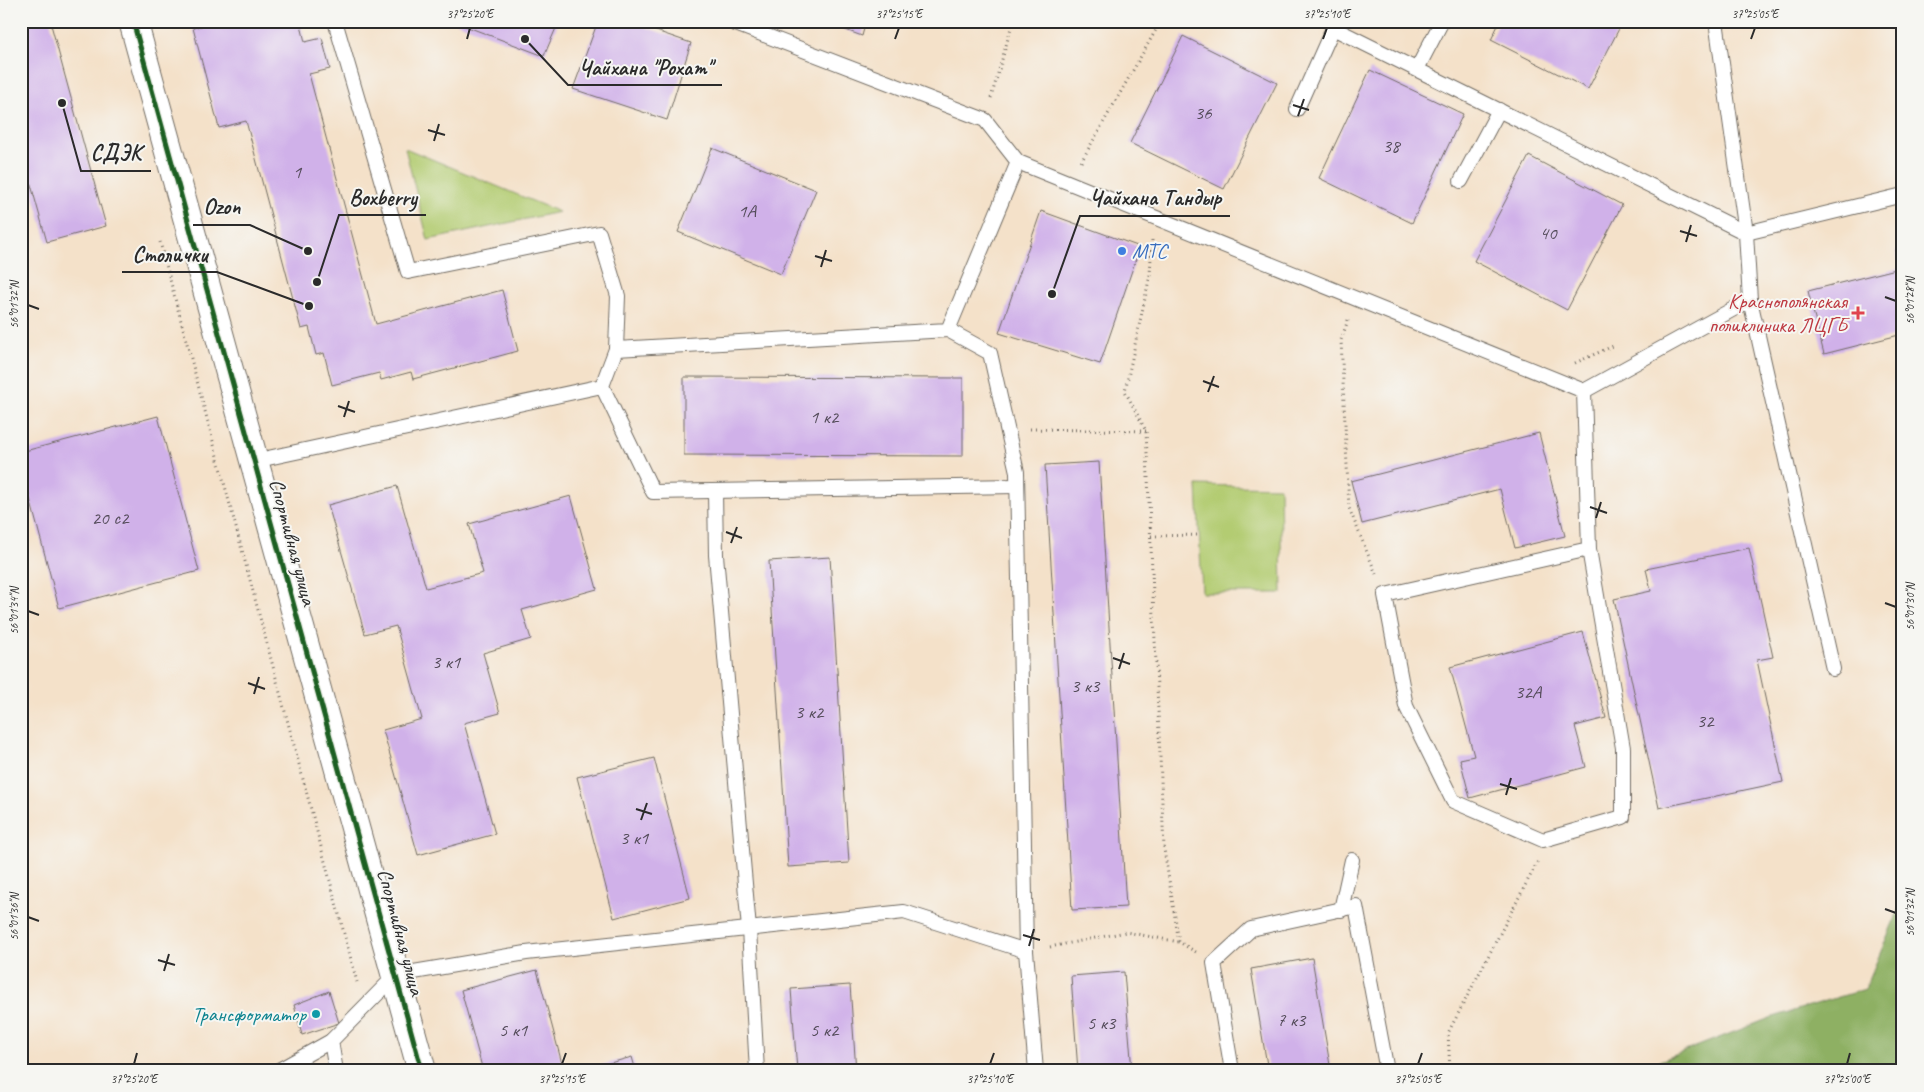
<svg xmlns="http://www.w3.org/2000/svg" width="1924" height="1092" font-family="Caveat,sans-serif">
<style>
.green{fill:#b3cc72;stroke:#6f7c4e}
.forest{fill:#8eb064;stroke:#5c6e48}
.building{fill:#d0b1e9}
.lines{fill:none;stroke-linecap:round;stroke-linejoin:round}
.lane-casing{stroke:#716b62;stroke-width:16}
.street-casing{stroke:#716b62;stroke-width:30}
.path{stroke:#716b62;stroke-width:3;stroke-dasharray:1 4;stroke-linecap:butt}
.lane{stroke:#fff;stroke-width:14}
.street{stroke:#fff;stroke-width:28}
.cycleway-casing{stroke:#f6f6f2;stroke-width:8}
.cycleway{stroke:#1b5e20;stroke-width:5}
.ticks{fill:none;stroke:#2b2b2b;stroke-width:2}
.shop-dot{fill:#3f7fe0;stroke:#f6f6f2;stroke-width:2}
.health-dot{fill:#e0444e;stroke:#f6f6f2;stroke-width:2}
.culture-dot{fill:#0f9aa8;stroke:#f6f6f2;stroke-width:2}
.labels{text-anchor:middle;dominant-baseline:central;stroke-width:4;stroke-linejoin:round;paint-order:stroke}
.number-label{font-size:19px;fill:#544c5a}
.shop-label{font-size:21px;fill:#366cbe;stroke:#f6f6f2;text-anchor:start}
.health-label{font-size:21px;fill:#be3a42;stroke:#f6f6f2;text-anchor:end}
.street-label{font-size:21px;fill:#2b2b2b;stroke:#f6f6f2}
.culture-label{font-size:21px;fill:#0d838f;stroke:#f6f6f2;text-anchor:end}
.leader{fill:none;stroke:#2b2b2b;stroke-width:2}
.callout-dot{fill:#2b2b2b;stroke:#f6f6f2;stroke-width:2}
.callout-label{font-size:22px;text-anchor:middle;font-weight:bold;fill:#2b2b2b;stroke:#f6f6f2;stroke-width:4;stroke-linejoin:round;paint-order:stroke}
.neatline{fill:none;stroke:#2b2b2b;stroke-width:2}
.ticks-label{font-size:12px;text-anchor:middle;fill:#2b2b2b}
</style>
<rect width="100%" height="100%" fill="#f6f6f2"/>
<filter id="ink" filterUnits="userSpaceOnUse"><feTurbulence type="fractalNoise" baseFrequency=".02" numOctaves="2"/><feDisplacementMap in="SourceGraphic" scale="10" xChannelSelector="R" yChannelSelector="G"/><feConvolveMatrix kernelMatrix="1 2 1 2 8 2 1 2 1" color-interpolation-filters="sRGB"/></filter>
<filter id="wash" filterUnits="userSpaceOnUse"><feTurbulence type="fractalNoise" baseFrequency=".0096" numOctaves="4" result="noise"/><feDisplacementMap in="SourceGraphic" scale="20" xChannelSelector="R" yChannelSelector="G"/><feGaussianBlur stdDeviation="1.12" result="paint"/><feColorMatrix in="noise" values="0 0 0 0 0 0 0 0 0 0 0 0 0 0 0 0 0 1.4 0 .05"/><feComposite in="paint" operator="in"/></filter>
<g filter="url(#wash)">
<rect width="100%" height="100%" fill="#f4e1c9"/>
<g class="green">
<path d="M405 148 559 212 428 240Z"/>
<path d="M1197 485 1280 487 1282 593H1202Z"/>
</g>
<path class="forest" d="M1903 899V1071H1634L1770 1018 1865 989Z"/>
<g id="blocks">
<g class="building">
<path d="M21 21H50L106 226 47 242 21 149Z"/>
<path d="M220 21H300L305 42 322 38 330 69 309 74 376 324 502 290 518 351 413 379 411 372 381 380 379 373 332 385 324 353 316 355 309 327 301 329 246 121 219 128 193 28Z"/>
<path d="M452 21H559L544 56Z"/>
<path d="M598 21H627L691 43 667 120 573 89Z"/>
<path d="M821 21H866L862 36Z"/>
<path d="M1500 21H1623L1588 89 1491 40Z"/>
<path d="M1183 36 1277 83 1224 189 1130 143Z"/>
<path d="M1370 70 1463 114 1412 223 1319 178Z"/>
<path d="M712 148 816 190 781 274 678 232Z"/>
<path d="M1529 156 1622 205 1567 310 1474 261Z"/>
<path d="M1041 211 1140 247 1100 364 999 333Z"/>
<path d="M1903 249V334L1824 354 1808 291 1900 268 1896 250Z"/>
<path d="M684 377 963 378V456L684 455Z"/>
<path d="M158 416 199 571 59 608 21 465V452Z"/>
<path d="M1539 433 1565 536 1515 548 1500 489 1362 524 1351 481Z"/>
<path d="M1099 462 1126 907 1072 910 1045 465Z"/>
<path d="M397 486 426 588 483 573 469 524 571 496 597 589 522 610 531 639 483 653 500 713 464 723 495 834 418 855 383 730 422 719 396 626 365 634 328 505Z"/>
<path d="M1749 548 1773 657 1757 660 1783 782 1659 808 1614 599 1651 591 1646 569Z"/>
<path d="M830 557 849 863 788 867 769 561Z"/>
<path d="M1583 632 1606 718 1575 726 1586 767 1470 798 1460 759 1474 756 1450 667Z"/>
<path d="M654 758 690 898 614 918 577 777Z"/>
<path d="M1312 958 1331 1071H1268L1251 969Z"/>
<path d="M537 970 564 1071H483L461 990Z"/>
<path d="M1124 972 1132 1071H1078L1071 976Z"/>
<path d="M850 985 856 1071H797L791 989Z"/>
<path d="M329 991 339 1023 302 1035 294 1005Z"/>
<path d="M632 1057 636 1071H584V1070Z"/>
</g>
</g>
</g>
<g filter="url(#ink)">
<use href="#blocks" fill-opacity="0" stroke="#716b62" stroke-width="1"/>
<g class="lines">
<g class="lane-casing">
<g id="lane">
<path d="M335 21 408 272 599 233 618 296 616 349"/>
<path d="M728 21 985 120 1018 162 1584 391 1750 300"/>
<path d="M1716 21 1746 233 1750 300 1833 669"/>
<path d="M1417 69 1442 21"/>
<path d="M1297 109 1333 28 1746 233 1903 195"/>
<path d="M1461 181 1499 110"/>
<path d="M1584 391 1589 549 1623 748V817L1543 840 1453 801 1406 706 1385 595 1589 549"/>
<path d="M254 461 602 386"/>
<path d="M1017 486 653 492 602 386 616 349 948 330 1018 162"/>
<path d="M715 491 716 555 749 929 757 1071"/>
<path d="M1341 910 1352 860"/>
<path d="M1026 951 1036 1071"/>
<path d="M331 1041 336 1071"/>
<path d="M277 1071 331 1041 396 975 526 953 904 912 1026 951 1017 472 990 353 948 330"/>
<path d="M1232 1071 1214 963 1251 929 1356 906 1387 1071"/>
</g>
</g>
<g class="street-casing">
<path id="street" d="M133 21 422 1071"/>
</g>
<g class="path">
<path d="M991 98 1013 21"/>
<path d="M1081 162 1161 21"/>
<path d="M1152 240 1150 275 1125 391 1146 431 1164 849 1179 942"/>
<path d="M160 242 357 982"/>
<path d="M1348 320 1341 340 1349 508 1376 574"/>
<path d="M1575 363 1613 346"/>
<path d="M1030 429 1146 431"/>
<path d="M1151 536 1199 535"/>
<path d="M1050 947 1126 932 1179 942 1196 952"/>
<path d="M1450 1071 1448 1033 1538 861"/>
</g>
<use href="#lane" class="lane"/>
<use href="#street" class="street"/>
<g class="cycleway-casing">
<path id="cycleway" d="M133 21 422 1071"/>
</g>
<use href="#cycleway" class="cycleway"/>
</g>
</g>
<path class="ticks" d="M467 39 470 28M895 39 899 28M1323 39 1327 28M1751 39 1755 28M1293 105 1309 110M1298 116 1304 99M428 130 445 135M434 141 439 124M1680 231 1697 236M1686 242 1691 225M815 256 832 261M821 267 826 250M1885 297 1896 301M28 305 39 309M1203 381 1219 387M1208 392 1214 376M338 406 355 412M344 417 349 401M1590 507 1607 513M1596 518 1601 502M726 532 742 538M731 543 737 527M1885 603 1896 607M28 611 39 615M1113 658 1130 664M1119 669 1124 653M248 683 265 689M254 694 259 677M1500 784 1517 789M1506 795 1511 778M636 809 652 814M641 820 647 803M1885 909 1896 913M28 917 39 921M1023 935 1040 940M1029 946 1034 929M158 960 175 965M164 971 169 954M134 1064 137 1053M562 1064 566 1053M990 1064 994 1053M1418 1064 1422 1053M1847 1064 1850 1053"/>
<circle class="shop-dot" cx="1122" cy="251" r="5"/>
<path class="health-dot" d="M1855.5 305.5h5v5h5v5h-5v5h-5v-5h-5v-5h5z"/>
<circle class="culture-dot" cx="316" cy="1014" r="5"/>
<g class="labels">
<g class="number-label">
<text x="1203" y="113">36</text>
<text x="1391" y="146">38</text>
<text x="297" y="172">1</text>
<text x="747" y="211">1А</text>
<text x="1548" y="233">40</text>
<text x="824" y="417">1 к2</text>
<text x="110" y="518">20 с2</text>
<text x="446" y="662">3 к1</text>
<text x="1085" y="686">3 к3</text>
<text x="1528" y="692">32А</text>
<text x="809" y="712">3 к2</text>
<text x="1705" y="721">32</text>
<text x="634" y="838">3 к1</text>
<text x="1291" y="1020">7 к3</text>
<text x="1101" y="1023">5 к3</text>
<text x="513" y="1030">5 к1</text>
<text x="824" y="1030">5 к2</text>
</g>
<g class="shop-label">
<text x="1132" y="251">МТС</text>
</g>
<g class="health-label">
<text x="1847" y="301">Краснополянская<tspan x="1847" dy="24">поликлиника ЛЦГБ</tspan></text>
</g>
<g class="street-label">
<text transform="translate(293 542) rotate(75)">Спортивная улица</text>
<text transform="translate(401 932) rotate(75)">Спортивная улица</text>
</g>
<g class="culture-label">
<text x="306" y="1014">Трансформатор</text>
</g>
</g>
<path class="leader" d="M525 39L568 85H722M62 103L81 171H151M317 282L339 215H426M1052 294L1080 216H1230M308 251L250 225H193M309 306L217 272H122"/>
<g class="callout-dot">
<circle cx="525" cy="39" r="5"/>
<circle cx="62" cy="103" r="5"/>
<circle cx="317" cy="282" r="5"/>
<circle cx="1052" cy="294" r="5"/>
<circle cx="308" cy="251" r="5"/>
<circle cx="309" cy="306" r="5"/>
</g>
<g class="callout-label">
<text x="645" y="75">Чайхана "Рохат"</text>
<text x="116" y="160">СДЭК</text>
<text x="383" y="205">Boxberry</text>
<text x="1155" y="205">Чайхана Тандыр</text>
<text x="222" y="214">Ozon</text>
<text x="170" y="262">Столички</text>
</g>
<rect width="1924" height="1092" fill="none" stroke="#f6f6f2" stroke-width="55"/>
<rect x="28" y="28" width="1868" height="1036" class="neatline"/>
<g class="ticks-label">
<text x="470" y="18">37°25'20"E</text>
<text x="899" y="18">37°25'15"E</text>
<text x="1327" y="18">37°25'10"E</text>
<text x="1755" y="18">37°25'05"E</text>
<text transform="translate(1910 301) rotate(-90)" y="4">56°01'28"N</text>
<text transform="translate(14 305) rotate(-90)" y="4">56°01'32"N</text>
<text transform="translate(1910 607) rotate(-90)" y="4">56°01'30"N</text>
<text transform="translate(14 611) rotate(-90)" y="4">56°01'34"N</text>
<text transform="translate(1910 913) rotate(-90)" y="4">56°01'32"N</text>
<text transform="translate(14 917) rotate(-90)" y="4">56°01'36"N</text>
<text x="134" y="1083">37°25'20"E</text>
<text x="562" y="1083">37°25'15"E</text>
<text x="990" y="1083">37°25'10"E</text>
<text x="1418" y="1083">37°25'05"E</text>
<text x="1847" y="1083">37°25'00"E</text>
</g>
</svg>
